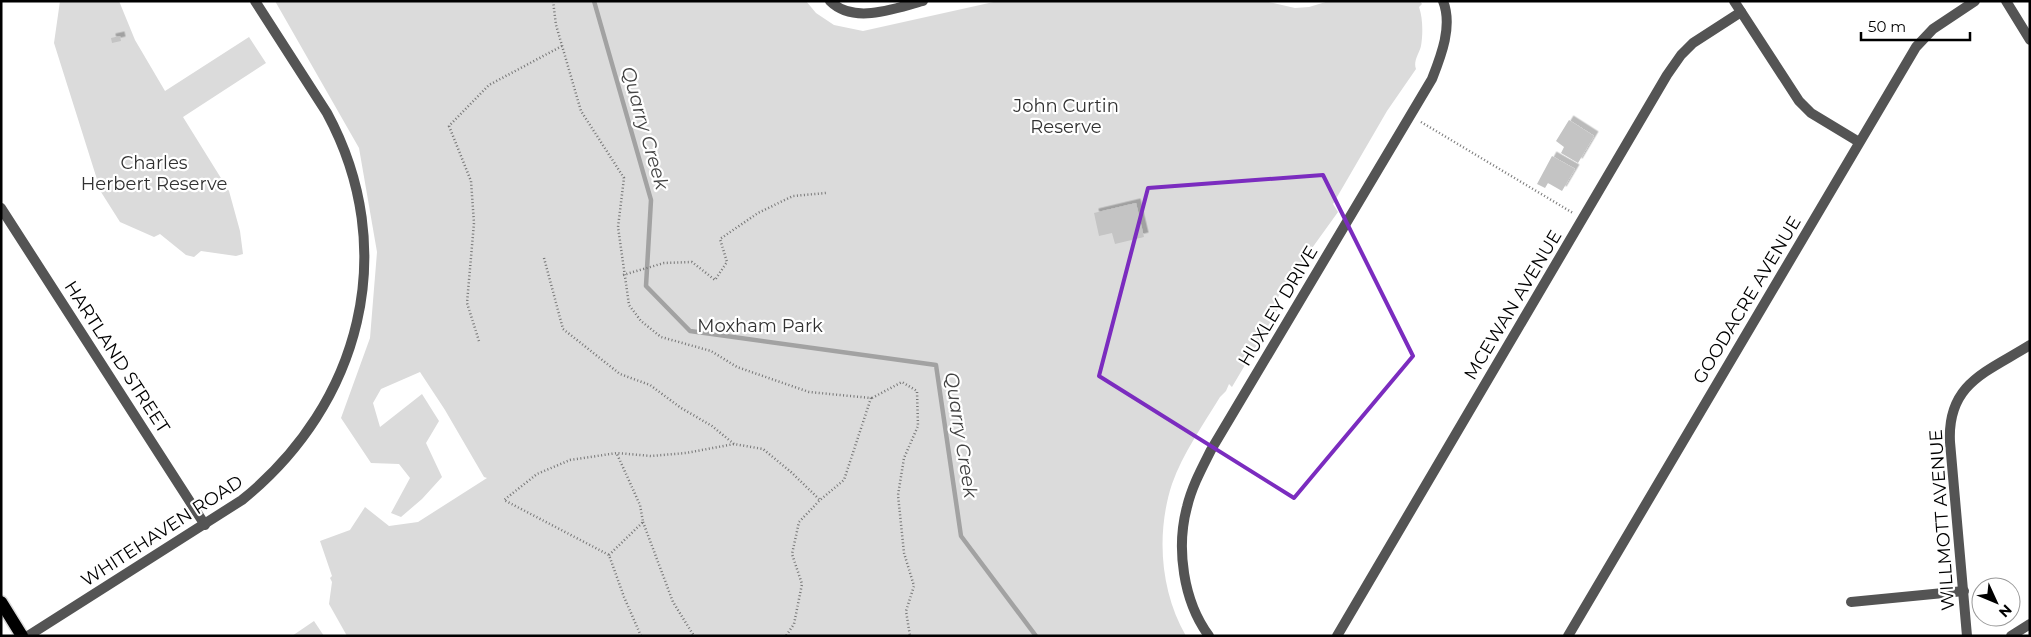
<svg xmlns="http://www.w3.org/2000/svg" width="2031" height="637" font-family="Montserrat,sans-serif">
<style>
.green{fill:#dbdbdb}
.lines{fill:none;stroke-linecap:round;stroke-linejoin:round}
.stream{stroke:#a2a2a2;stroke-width:4.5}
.building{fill:#c4c4c4;filter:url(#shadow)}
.primary-casing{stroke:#dbdbdb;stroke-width:15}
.path{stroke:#767676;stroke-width:2.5;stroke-dasharray:1 2.5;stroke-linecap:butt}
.minor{stroke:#545454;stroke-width:10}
.tertiary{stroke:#545454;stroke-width:10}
.primary{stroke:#000;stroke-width:12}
.marked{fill:none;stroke:#7b2cbf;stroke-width:4;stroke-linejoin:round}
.labels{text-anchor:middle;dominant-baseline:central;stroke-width:4.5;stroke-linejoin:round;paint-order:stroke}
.park-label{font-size:18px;fill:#323232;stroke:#fff}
.street-label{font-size:18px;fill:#000;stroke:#fff}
.water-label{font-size:19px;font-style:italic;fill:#434343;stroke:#fff}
</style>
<defs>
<filter id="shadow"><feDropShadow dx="4.5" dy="-4.5" stdDeviation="0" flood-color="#0004"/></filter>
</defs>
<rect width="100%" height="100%" fill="#fff"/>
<g class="green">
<path d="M60 1H119L135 40 165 91 249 37 266 63 183 117 229 191 240 231 243 254 236 256 201 251 194 257 186 255 160 234 154 237 120 222 101 192 54 43Z"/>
<path d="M275 1H806L816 13 834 25 863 31 998 1H1265L1295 8 1309 7 1329 1H1420L1422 4 1419 7C1423 18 1423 34 1421 46 1419 54 1413 61 1416 69L1387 111 1333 204 1338 212 1284 287 1273 306 1278 309 1232 387 1229 384 1226 391 1220 397C1203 425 1183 453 1172 484 1156 533 1160 591 1186 636H347L329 604 332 582 330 578 332 576 320 541 350 530 365 507 389 526 418 522 487 478 484 477 445 410 420 372 381 389 373 403 380 427 422 394 439 421 426 443 442 477 422 499 401 517 391 513 410 478 399 464 371 463 341 418 370 338 377 252 359 148Z"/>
<path d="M314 621 324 636H292Z"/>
</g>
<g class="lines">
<path class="stream" d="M594 1 651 200 646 286 690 331 936 365 961 536 1036 636"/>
</g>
<g class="building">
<path d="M120 36 121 41 112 43 111 38Z"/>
<path d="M1569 120 1594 136 1578 163 1561 153 1564 147 1556 141Z"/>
<path d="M1552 156 1575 169 1562 191 1548 183 1545 188 1537 184Z"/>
<path d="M1136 203 1144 237 1115 244 1112 233 1099 236 1094 213Z"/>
</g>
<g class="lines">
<g class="primary-casing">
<path id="primary" d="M1 602 22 636"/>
</g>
<g class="path">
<path d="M553 1 556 25 581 111 624 178 618 227 629 305 641 321 661 337 711 351 737 367 809 392 871 398 844 480 820 500 799 522 792 554 802 584 794 624 786 636"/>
<path d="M1421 122 1573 213"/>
<path d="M544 258 563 329 620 374 650 385 681 408 712 426 734 444"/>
<path d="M623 275 664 263 692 262 715 280 727 262 720 239 758 213 793 196 826 193"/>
<path d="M479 341 467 303 474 223 471 181 449 126 489 85 562 46"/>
<path d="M872 398 902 382 917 391 918 426 904 458 898 495 904 553 914 586 906 611 910 636"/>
<path d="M643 522 673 602 694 636"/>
<path d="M609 555 643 522 640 505 617 454"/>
<path d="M641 636 624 597 609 555 504 500 537 474 570 460 617 453 651 456 686 453 734 444 763 449 791 472 820 500"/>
</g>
<g class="minor">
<path d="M830 1C854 25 895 8 923 1"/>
<path d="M1734 1 1799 101 1811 113 1859 142"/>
<path d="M1 208 205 525"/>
<path d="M1851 602 1964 591"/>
<path d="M28 636 242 500C361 404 401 250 327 113L255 1"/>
<path d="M1209 636C1183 601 1176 548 1187 507 1192 486 1202 468 1211 450L1432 79C1441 56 1453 26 1443 1"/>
<path d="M1337 636 1667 75 1681 55 1693 43 1741 12"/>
<path d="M1568 636 1916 47 1933 29 1975 1"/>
<path d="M2011 636 2030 624"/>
</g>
<g class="tertiary">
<path d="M2006 1 2030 40"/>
<path d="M1967 636 1950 442C1947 383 1987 372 2030 345"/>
</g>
<use href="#primary" class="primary"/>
</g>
<path class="marked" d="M1323 175 1413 356 1294 498 1099 376 1148 188Z"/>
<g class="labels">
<g class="park-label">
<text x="1066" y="106">John Curtin<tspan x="1066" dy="21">Reserve</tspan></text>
<text x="154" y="163">Charles<tspan x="154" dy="21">Herbert Reserve</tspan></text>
<text x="760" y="326">Moxham Park</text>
</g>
<g class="street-label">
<text transform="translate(1747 300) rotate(-59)">GOODACRE AVENUE</text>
<text transform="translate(1513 305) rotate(-59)">MCEWAN AVENUE</text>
<text transform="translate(1278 306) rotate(-59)">HUXLEY DRIVE</text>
<text transform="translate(117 357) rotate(57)">HARTLAND STREET</text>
<text transform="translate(1942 520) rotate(-94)">WILLMOTT AVENUE</text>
<text transform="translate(162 531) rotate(-33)">WHITEHAVEN ROAD</text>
</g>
<g class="water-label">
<text transform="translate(645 128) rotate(74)">Quarry Creek</text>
<text transform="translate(961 435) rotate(81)">Quarry Creek</text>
</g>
</g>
<rect width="2031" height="637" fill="none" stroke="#000000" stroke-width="5"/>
<g transform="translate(1996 602) rotate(134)"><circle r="24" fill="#ffffff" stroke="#999999"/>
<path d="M0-4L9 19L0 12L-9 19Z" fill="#000000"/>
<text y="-8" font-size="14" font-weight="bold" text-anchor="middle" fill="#000000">N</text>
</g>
<path d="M1861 32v8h109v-8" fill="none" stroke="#000000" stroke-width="2.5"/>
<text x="1868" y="32" font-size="15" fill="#000000" stroke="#ffffff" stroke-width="4" paint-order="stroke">50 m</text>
</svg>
